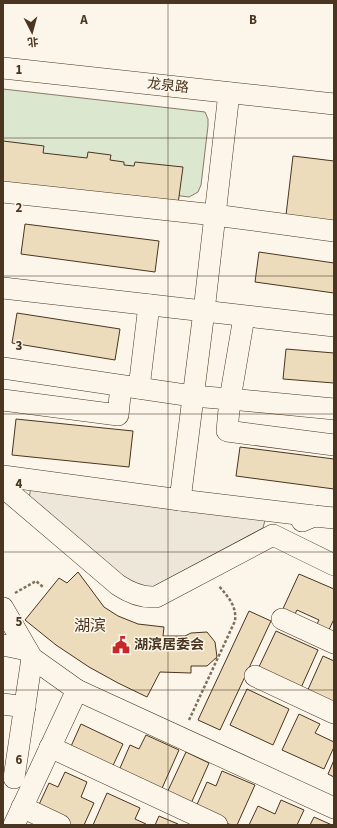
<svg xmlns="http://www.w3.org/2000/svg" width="337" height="828" font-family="'Source Sans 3','Noto Sans SC',sans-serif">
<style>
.green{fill:#dce7d0;stroke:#887966}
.parking{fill:#ede7d9;stroke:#887966}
.building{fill:#ecdcbc;stroke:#4a3520}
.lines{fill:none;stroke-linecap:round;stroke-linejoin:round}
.minor-casing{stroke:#4a3520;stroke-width:22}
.path{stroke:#7f6f5c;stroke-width:2.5;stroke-dasharray:3 2;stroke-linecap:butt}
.minor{stroke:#fbf6e9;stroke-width:21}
.grid{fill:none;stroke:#4a3520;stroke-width:1;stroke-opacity:0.55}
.labels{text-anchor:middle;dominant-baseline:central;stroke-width:3;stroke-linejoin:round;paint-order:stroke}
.street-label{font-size:14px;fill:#4a3520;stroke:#fbf6e9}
.poi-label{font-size:14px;font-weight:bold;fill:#4a3520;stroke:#fbf6e9;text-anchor:start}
.quarter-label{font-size:16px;fill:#4a3520;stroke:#fbf6e9}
.grid-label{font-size:13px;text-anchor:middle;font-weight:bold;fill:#4a3520;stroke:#fbf6e9;stroke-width:3;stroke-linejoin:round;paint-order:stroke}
</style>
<rect width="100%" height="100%" fill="#fbf6e9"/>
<path class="green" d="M3 89 205 112 208 119V126L201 185 198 192 189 197 3 173Z"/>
<path class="parking" d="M31 486 266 516 263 528 153 587H143L133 584 29 499Z"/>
<g class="building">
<path d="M3 141 44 146 43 153 87 158 88 152 111 155 110 160 124 162V165L134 166 135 162 183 167 178 204 3 183Z"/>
<path d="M293 156 334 161V221L286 215Z"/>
<path d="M25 224 159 241 155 272 21 254Z"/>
<path d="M259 252 334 263V293L255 282Z"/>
<path d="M17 313 120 329 115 360 12 343Z"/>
<path d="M286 349 334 353V383L283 379Z"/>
<path d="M16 419 133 431 129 467 12 455Z"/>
<path d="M240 447 334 459V489L236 476Z"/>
<path d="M78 572 104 607 118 616 138 624 164 627 163 636H185L191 633 207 632 215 642 217 657 207 666H191V673L160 672 147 697 118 683 89 667 56 645 25 620 59 578 67 583Z"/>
<path d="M299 574 334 589V619L327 634 315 628 319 620 297 610 293 618 281 613Z"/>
<path d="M249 611 271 621 220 730 198 720Z"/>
<path d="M276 631 318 650 300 690 257 671Z"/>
<path d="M323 656 334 661V706L306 694Z"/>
<path d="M247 689 289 709 273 745 230 725Z"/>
<path d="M299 714 320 724 315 733 334 742V747L324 769 282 750Z"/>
<path d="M81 724 123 744 110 772 68 753Z"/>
<path d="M146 735 179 750 159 795 117 775 130 745 139 749Z"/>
<path d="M186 752 209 763 189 808 165 797Z"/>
<path d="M334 760V777L328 774Z"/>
<path d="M222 771 255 785 237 825H231L195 809 207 782 216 786Z"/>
<path d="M65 772 87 782 81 797 94 803 84 825H68L36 811 49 783 58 787Z"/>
<path d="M107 793 140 808 135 819 146 824V825H93Z"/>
<path d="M281 800 304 810 297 825H249L258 806 275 814Z"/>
<path d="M159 816 178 824V825H155Z"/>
<path d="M314 817 332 825H310Z"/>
</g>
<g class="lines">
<g class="minor-casing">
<g id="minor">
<path d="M3 68 334 104"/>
<path d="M3 192 215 215 334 231"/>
<path d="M3 288 334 326"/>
<path d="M244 317 230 399 227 431 334 445"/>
<path d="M3 368 192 396 230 399 334 409"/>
<path d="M139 388 149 305"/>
<path d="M3 400 118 415 121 386"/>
<path d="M3 476 180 500 204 311 229 93"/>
<path d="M3 487 118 585C130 593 142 598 156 597L273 535 334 565"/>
<path d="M180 500 314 516"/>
<path d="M302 521 314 516 334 518"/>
<path d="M3 608 32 658 77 690 334 808"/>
<path d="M282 619 334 643"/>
<path d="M3 645 27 650"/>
<path d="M255 676 334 713"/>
<path d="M3 704 25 707"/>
<path d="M50 747 217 825"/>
<path d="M14 778 32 658"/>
<path d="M22 807 60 825"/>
<path d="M14 825 77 690"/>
</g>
</g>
<g class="path">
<path d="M15 593 36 581 43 587"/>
<path d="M189 720 235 621C237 606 228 597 219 586"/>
</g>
<use href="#minor" class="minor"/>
</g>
<path class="grid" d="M168 3V825M3 138H334M3 276H334M3 414H334M3 552H334M3 690H334"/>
<defs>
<g id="civic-bare" transform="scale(1.38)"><path d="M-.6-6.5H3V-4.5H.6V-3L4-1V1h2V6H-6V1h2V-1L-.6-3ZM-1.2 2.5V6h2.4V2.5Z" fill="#c62828" stroke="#fbf6e9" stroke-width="2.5" paint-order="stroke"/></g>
</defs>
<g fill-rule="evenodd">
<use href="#civic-bare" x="121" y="645"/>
</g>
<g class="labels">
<g class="street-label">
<text transform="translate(168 86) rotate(6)">龙泉路</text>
</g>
<g class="poi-label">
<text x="134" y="645">湖滨居委会</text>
</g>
<g class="quarter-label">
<text x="90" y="626">湖滨</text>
</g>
</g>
<g class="grid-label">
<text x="84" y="24">A</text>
<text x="253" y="24">B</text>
<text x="19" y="74">1</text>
<text x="19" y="212">2</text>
<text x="19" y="350">3</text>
<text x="19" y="488">4</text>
<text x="19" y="626">5</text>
<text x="19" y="764">6</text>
</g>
<rect width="337" height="828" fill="none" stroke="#4a3520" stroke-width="8"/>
<g transform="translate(32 32) rotate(174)" stroke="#fbf6e9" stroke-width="3" paint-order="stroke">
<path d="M0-3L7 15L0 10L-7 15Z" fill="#4a3520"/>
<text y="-6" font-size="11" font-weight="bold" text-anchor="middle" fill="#4a3520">北</text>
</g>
</svg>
